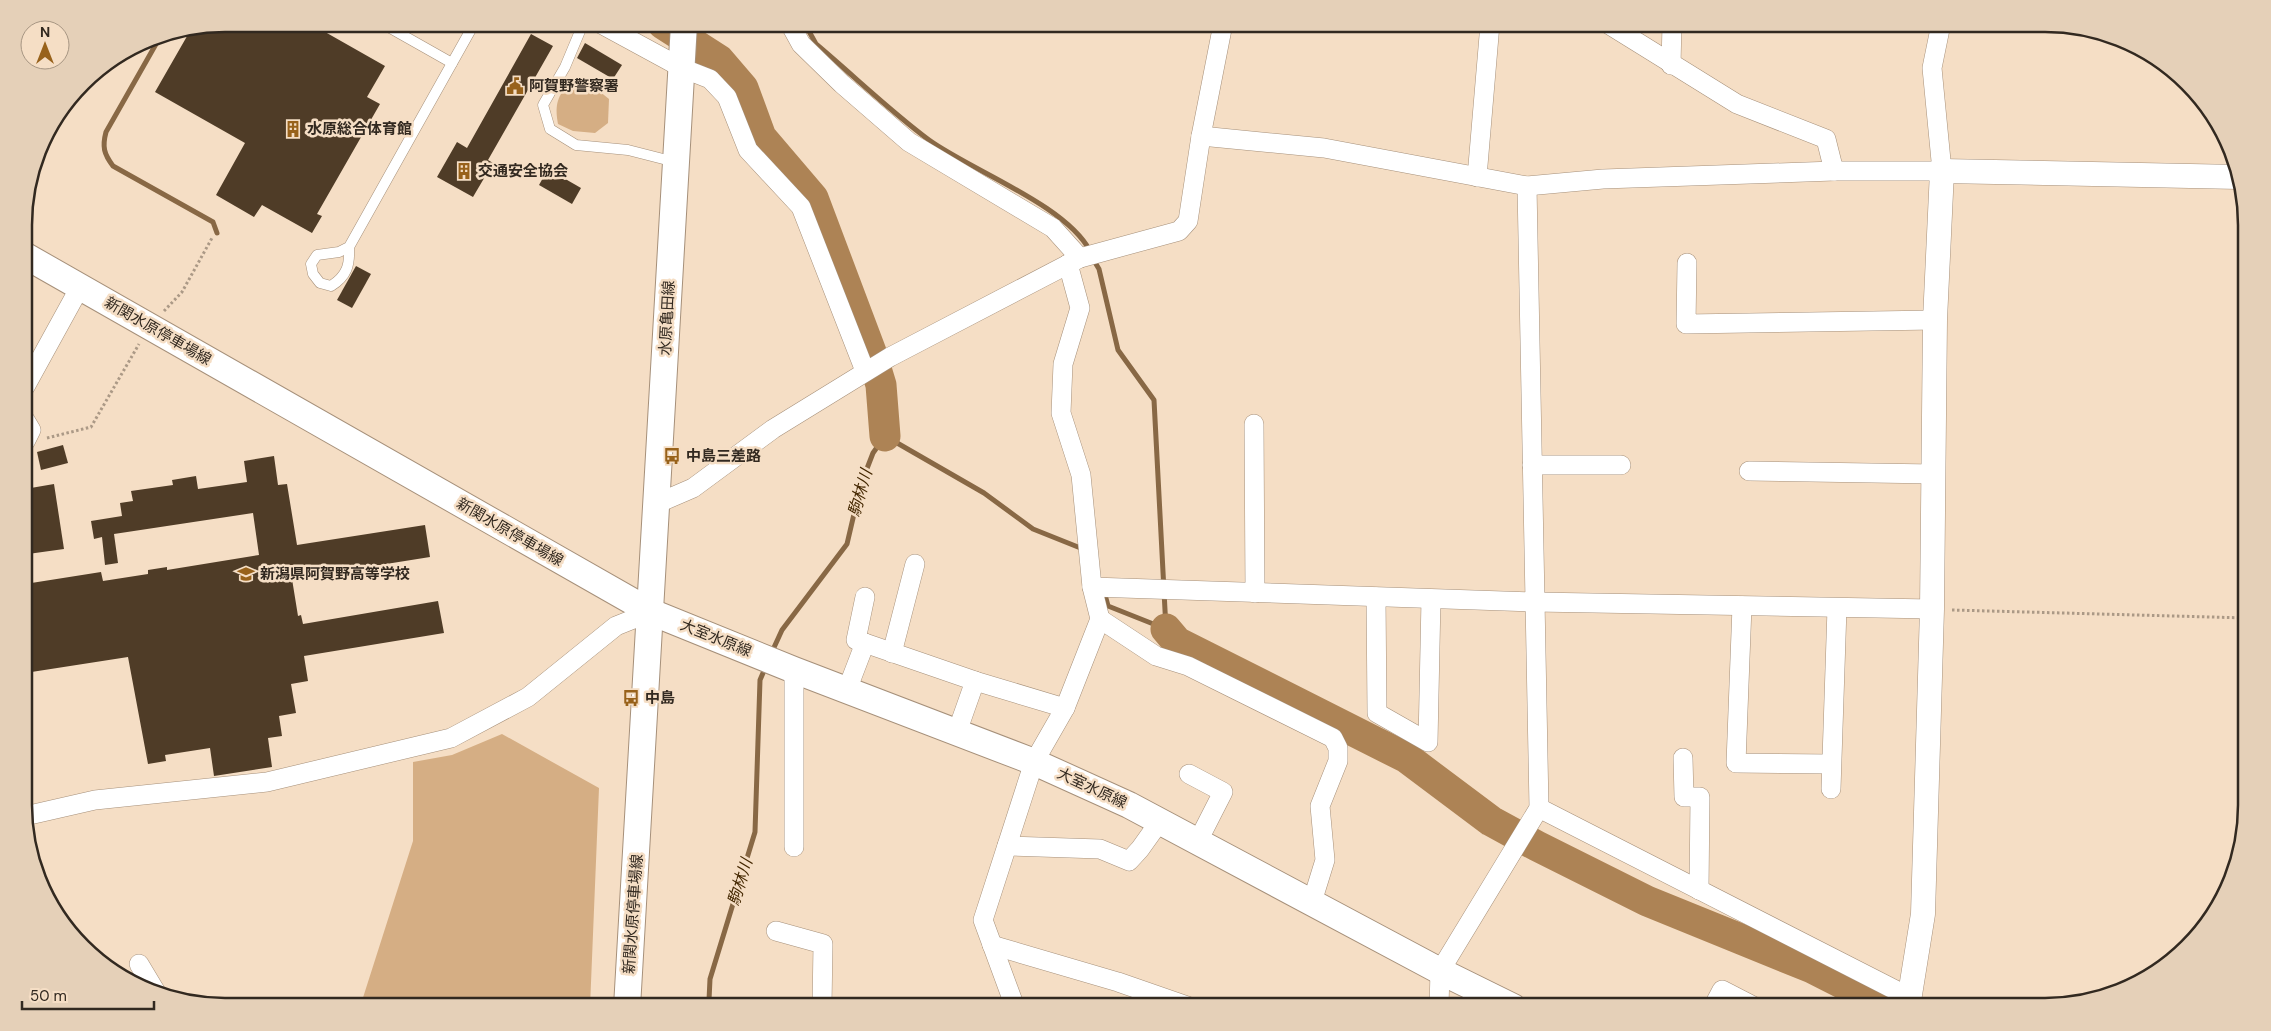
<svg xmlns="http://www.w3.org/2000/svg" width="2271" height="1031" font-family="'DM Sans','Noto Sans JP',sans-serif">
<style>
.green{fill:#d5ae84}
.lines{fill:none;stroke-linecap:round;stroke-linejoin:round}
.stream{stroke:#886845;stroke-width:5}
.river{stroke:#ad8355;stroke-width:31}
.building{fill:#4f3c27}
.service-casing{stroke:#a6907a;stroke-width:11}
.minor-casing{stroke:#a6907a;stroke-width:20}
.tertiary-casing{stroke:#a6907a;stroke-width:25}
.secondary-casing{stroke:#a6907a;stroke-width:28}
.path{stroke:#ab9986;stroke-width:3;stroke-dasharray:2.5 2.5;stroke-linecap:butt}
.service{stroke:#fff;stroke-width:10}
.minor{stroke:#fff;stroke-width:19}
.tertiary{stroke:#fff;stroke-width:24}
.secondary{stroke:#fff;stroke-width:26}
.labels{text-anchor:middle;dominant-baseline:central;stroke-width:5;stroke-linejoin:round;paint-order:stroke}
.poi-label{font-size:15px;font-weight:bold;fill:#322920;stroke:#f5dec5;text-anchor:start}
.street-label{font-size:15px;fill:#322920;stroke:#f5dec5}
.water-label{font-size:16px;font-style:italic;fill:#442700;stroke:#f5dec5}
.rim{fill:none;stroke:#322920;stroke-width:2.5}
</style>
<rect width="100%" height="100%" fill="#f5dec5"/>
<g class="green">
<path d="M580 84 599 91 609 99 608 123 595 133 573 131 558 124C555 108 556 97 568 85Z"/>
<path d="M502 734 599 788 590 1007H360L413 841V762L452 755Z"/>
</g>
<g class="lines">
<g class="stream">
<path d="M805 24 816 44C854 76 890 111 929 140 972 171 1066 205 1090 251"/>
<path d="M160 37 106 132C102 147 104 154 113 166L213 222 217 233"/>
<path d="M1093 259 1099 269 1118 350 1154 400 1166 629 1108 606 1104 591"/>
<path d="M771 654 782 630 847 544 861 484 873 453 885 436 984 493 1033 529 1083 549"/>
<path d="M712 1007 709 1000 710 979 755 832 760 680 766 666"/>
</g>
<g class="river">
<path d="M663 24 719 60 743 88 761 137 813 198 871 352 881 385 885 436"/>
<path d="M1166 629 1177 642 1407 758 1491 821 1537 846 1647 901 1812 968 1889 1007"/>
</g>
</g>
<g class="building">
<path d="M226 24H311L385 66 367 97 380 104 317 214 322 216 312 233 262 205 254 217 216 195 245 143 155 92 190 31Z"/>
<path d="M531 34 553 46 488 160 493 163 473 197 437 177 457 142 467 148Z"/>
<path d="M585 43 622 65 613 79 577 58Z"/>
<path d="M548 169 581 188 572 204 539 185Z"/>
<path d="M356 266 371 274 352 308 337 300Z"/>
<path d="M63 445 68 463 41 470 37 452Z"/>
<path d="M274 456 278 485 287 484 297 545 425 525 430 557 292 579 298 616 301 615 303 624 438 601 444 633 304 656 308 681 291 684 296 713 279 716 282 736 268 738 272 767 214 776 210 748 165 755 166 761 148 764 128 657 25 673V584L101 572 103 581 148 574V570L167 567V570L259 555 253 513 114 534 118 563 105 565 102 537 94 539 91 521 122 516 120 503 133 501 131 491 173 485 172 480 196 476 198 489 247 482 244 461Z"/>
<path d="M54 484 64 549 28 554 25 534V489Z"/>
</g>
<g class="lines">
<g class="service-casing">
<g id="service">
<path d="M383 24 452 63"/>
<path d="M583 24 565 67 543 105 550 129 576 145 628 150 675 162"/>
<path d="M349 247 339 252 317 255 311 264 313 274 320 283 331 286C347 276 350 265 349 247L474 24"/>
</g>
</g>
<g class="minor-casing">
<g id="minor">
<path d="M601 24 682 68 710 79 727 97 748 150 801 207 865 371"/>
<path d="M790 24 801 44 842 84 909 142 1053 228 1080 258"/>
<path d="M1608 24 1737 104 1826 139 1834 171"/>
<path d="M1671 65 1672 24"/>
<path d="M1201 136 1324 148 1527 186 1603 179 1834 171H1942L1932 68 1941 24"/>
<path d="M1477 177 1490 24"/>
<path d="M1687 263 1686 324 1935 320"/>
<path d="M25 387 80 287"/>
<path d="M25 420 31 430 25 442"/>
<path d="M1254 424 1255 593"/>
<path d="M1532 465H1621"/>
<path d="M1749 471 1934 474"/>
<path d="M656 504 693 488 773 429 890 357 1080 258 1179 231 1188 221 1201 136 1223 24"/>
<path d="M1092 587 1535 602 1932 609"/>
<path d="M865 597 856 640 975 681 1065 708"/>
<path d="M1376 597 1377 713 1428 742 1431 599"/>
<path d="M1742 606 1736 763 1831 764"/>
<path d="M1100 619 1156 656 1188 666 1333 738 1338 748V761L1320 806 1325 860 1312 902"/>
<path d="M892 653 915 564"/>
<path d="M847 690 865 643"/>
<path d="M957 732 975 681"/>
<path d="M1683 758 1684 797H1700L1699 890"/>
<path d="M1189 774 1223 792 1198 841"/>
<path d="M1831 789 1837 608"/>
<path d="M1539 808 1911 998"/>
<path d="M25 816 95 800 267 782 451 738 528 697 616 626 651 612"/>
<path d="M1007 846 1100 849 1129 861 1140 849 1160 821"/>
<path d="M794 847V670"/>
<path d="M776 931 823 944 822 1007"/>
<path d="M992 945 1118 982 1190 1007"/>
<path d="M139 964 157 994"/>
<path d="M1015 1007 983 920 1034 762 1065 708 1100 619 1092 587 1081 475 1061 413 1063 364 1080 308 1068 264"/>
<path d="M1439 1007 1440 971 1539 808 1527 186"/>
<path d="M1713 1007 1722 990 1755 1007"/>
</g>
</g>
<g class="tertiary-casing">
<path id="tertiary" d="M1908 1007 1923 914 1932 609 1935 320 1942 171 2239 177"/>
</g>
<g class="secondary-casing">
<g id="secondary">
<path d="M24 255 651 612 794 670 1034 762 1129 805 1440 971 1513 1007"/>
<path d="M627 1007 684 24"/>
</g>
</g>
<g class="path">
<path d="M164 311 182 292 212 238"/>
<path d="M47 438 91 427 139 344"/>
<path d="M1952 610 2247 618"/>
</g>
<use href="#service" class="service"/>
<use href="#minor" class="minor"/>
<use href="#tertiary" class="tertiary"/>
<use href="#secondary" class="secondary"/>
</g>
<defs>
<g id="civic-bare" transform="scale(1.35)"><path d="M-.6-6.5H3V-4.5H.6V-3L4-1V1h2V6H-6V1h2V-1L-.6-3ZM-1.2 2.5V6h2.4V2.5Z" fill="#98621b" stroke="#f5dec5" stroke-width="2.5" paint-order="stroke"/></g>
<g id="building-bare" transform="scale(1.35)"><path d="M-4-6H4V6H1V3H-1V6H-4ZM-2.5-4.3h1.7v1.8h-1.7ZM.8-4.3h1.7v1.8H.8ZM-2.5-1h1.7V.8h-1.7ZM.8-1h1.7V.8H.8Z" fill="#98621b" stroke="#f5dec5" stroke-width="2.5" paint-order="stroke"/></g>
<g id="bus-bare" transform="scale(1.35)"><path d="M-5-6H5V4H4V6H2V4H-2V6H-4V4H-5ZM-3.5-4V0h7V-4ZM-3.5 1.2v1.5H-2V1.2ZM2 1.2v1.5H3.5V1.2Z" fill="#98621b" stroke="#f5dec5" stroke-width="2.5" paint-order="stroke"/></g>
<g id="school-bare" transform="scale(1.35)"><path d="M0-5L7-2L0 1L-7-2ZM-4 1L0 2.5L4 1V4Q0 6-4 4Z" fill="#98621b" stroke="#f5dec5" stroke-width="2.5" paint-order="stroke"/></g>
</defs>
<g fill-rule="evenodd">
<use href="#civic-bare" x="515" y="86"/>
<use href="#building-bare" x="293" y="129"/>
<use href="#building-bare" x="464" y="171"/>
<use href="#bus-bare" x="672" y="456"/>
<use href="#school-bare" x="246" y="574"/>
<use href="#bus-bare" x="631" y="698"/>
</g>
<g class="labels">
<g class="poi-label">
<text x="529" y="86">阿賀野警察署</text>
<text x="307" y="129">水原総合体育館</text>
<text x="478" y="171">交通安全協会</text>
<text x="686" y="456">中島三差路</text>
<text x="260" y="574">新潟県阿賀野高等学校</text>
<text x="645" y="698">中島</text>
</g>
<g class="street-label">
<text transform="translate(667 318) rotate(-87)">水原亀田線</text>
<text transform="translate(158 331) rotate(30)">新関水原停車場線</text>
<text transform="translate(510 532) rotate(30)">新関水原停車場線</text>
<text transform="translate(716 638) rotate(22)">大室水原線</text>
<text transform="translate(1092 788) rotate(25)">大室水原線</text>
<text transform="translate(633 914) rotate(-86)">新関水原停車場線</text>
</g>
<g class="water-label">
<text transform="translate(860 493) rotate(-74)">駒林川</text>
<text transform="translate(740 882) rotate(-73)">駒林川</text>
</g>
</g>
<path d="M0 0H2271V1031H0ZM225 32H2045A193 193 0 0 1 2238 225V805A193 193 0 0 1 2045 998H225A193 193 0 0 1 32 805V225A193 193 0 0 1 225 32Z" fill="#e5d0b8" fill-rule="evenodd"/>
<path class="rim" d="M225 32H2045A193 193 0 0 1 2238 225V805A193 193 0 0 1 2045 998H225A193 193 0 0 1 32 805V225A193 193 0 0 1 225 32Z"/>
<g transform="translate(45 45)"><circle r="24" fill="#f5dec5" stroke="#a79683"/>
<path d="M0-4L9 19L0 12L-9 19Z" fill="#98621b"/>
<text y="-8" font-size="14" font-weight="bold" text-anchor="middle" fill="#322920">N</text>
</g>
<path d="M22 1001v8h132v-8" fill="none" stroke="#322920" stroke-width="2.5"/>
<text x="30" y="1001" font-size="15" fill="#322920" stroke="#f5dec5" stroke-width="4" paint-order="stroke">50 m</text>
</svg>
